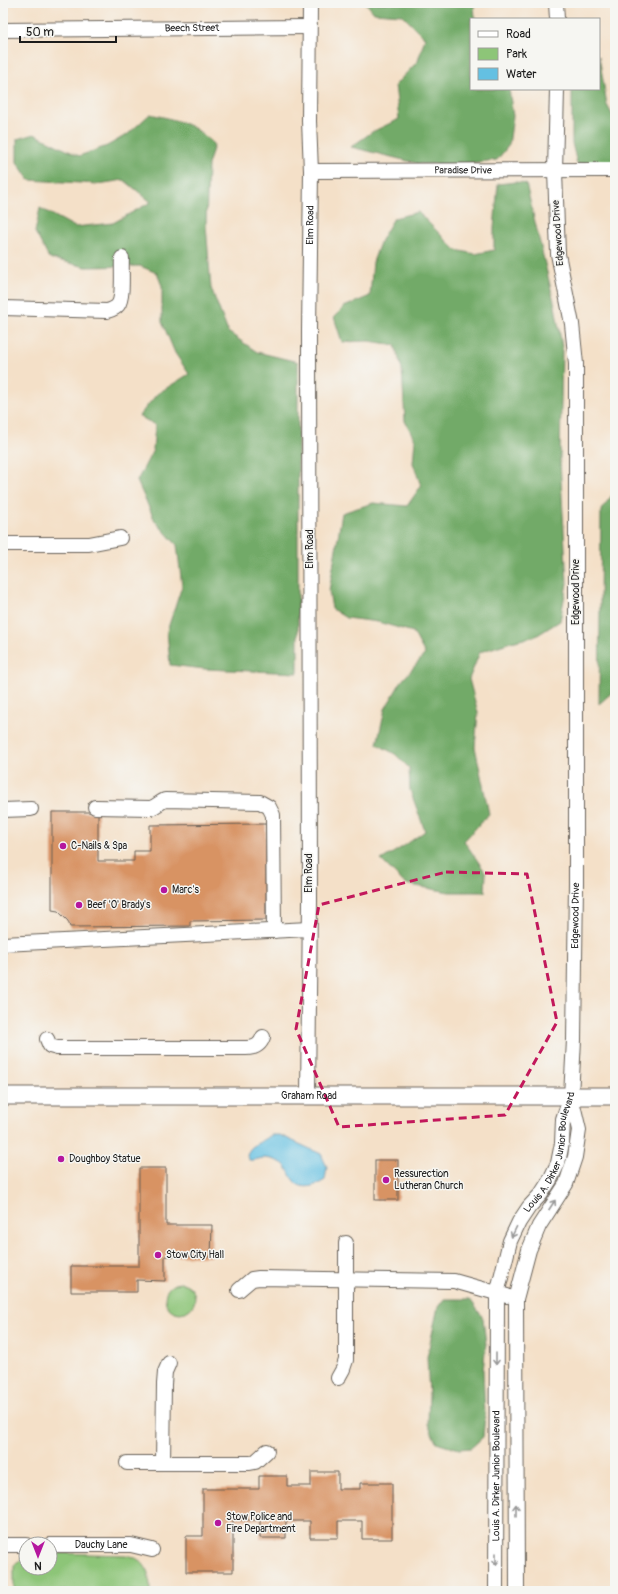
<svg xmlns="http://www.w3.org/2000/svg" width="618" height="1594" font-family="Pangolin,sans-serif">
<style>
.green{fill:#8dc578;stroke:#54704a}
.forest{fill:#72aa68;stroke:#476342}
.water{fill:#64c0e2;stroke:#406e7f}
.building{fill:#d89363}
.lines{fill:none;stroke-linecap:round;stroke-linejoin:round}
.minor-casing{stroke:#686158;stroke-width:16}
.major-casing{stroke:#686158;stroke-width:19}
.minor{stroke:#fff;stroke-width:14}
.major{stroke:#fff;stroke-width:17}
.oneway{stroke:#999}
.marked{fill:none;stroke:#c2185b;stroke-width:3;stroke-dasharray:8 5;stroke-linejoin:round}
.poi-dot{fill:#b5179e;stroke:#f6f6f2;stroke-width:1.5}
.labels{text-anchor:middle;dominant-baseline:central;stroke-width:3;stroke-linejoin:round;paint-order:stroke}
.street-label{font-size:10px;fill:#1c1c1c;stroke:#f6f6f2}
.poi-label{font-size:10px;fill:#1c1c1c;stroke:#f6f6f2;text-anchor:start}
</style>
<rect width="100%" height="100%" fill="#f6f6f2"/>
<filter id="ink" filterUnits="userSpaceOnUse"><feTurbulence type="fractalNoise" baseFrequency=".025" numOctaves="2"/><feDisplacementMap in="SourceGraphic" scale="8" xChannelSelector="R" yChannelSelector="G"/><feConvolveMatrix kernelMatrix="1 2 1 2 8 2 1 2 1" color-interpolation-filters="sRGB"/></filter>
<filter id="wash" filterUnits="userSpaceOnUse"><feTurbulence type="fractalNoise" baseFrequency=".012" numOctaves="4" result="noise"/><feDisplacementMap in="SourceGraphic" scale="16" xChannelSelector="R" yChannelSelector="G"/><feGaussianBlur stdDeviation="0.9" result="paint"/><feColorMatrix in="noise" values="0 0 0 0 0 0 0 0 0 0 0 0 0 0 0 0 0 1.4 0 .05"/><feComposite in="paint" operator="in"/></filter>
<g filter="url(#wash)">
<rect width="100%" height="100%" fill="#f4e0c8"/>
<g class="green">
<circle cx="180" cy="1298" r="15"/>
<path d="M50 1553 126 1555C146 1559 150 1572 150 1591H14V1566L26 1554V1568H50Z"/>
</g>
<g class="forest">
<path d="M366 3H474L475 19H471V89H509L513 116 509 145 497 160 459 164H420L351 147 372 132 399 119 395 85 418 61 425 38 402 15 374 13Z"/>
<path d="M599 56 607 105 615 120V164H577L572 143V89H599Z"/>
<path d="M150 114C176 120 195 123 214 145L208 165 206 225 211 288 228 332 257 352 298 362V673L205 669 170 665 167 631 182 586 177 545 155 521 137 481 153 450 155 425 139 416 157 394 189 374 175 353 162 322V286L157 273 140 266 86 267 49 258 35 232 40 208 75 227 113 223 151 202 124 180 98 184 29 180 17 162V139L34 134 79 156 107 146 128 134Z"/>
<path d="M516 182 526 184 555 306 562 347 560 461 567 583 560 621 536 636 511 642 480 652 469 679 478 713 475 747 489 814 464 841 486 873 485 892H449L405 884 381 860 404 846 425 831 410 790 409 768 395 754 377 744 385 709 401 682 425 654 413 632 378 622 346 618 332 609 329 591 342 513 373 503 407 506 421 486 413 463 415 440 405 421 402 369 395 345 369 341 342 342 334 317 344 307 370 296 373 262 381 240 394 218 418 212 456 250 475 254 494 250V228L498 184Z"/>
<path d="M615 491V690L599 704 601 510Z"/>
<path d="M444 1299H470L483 1318 486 1344 483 1371 485 1415 483 1437 471 1448 459 1449 436 1442 428 1424 429 1395 427 1357 438 1307Z"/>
</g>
<path class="water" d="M271 1135H280L321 1154 327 1167 325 1180C316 1186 302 1191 294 1181 288 1174 289 1166 280 1162 275 1160 269 1158 264 1158 259 1158 255 1161 249 1160L247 1156C249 1144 262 1143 271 1135Z"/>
<g id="blocks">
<g class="building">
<path d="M52 812H98V861H134V851H150V825L266 824V920L190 921V926L70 927 68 921 58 911 52 910Z"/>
<rect x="375" y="1160" width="23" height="40"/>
<path d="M139 1168H166V1225H212L211 1257 165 1256V1281L137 1280V1292H71V1266H139Z"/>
<path d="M311 1472H338V1489H360V1483H392V1539H362V1521H338V1538H310V1521H286V1538H260V1520H233V1572H186V1536H203V1489H259V1476H287V1486H311Z"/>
</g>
</g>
</g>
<g filter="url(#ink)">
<use href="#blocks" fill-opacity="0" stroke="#686158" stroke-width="1"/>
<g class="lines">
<g class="minor-casing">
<g id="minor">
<path d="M556 3 557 19"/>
<path id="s1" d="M3 30 309 27"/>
<path id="s2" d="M311 171 615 170"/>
<path d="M3 308 107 311C111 310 115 309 118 305 124 297 121 269 122 258"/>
<path d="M3 544H89L120 538"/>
<path d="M95 807 151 808C157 806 160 802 165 800L260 802 269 807 273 815 274 931"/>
<path d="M3 810 31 809"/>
<path d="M3 944 309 929"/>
<path d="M47 1039 50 1046 57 1048H246C254 1048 260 1046 263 1037"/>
<path id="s3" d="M308 1096 310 901 309 331 311 171 309 121 310 3"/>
<path d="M239 1290 252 1279 259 1278 454 1281 507 1296"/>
<path d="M338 1378 343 1369 346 1360V1243"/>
<path d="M127 1463H163L164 1384 165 1372 169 1363"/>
<path d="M163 1463H250L255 1462 267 1451"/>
<path d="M3 1545H26"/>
<path id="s4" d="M50 1545H131L152 1550"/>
<path id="s5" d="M496 1591 497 1294 510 1241 519 1222 529 1207 541 1194 550 1180 558 1163 562 1143 563 1119 571 1096 574 1040 576 884V364L572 324 558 254 555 171 557 89"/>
<path d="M517 1591 516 1299 529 1250 539 1226 566 1184 575 1157 579 1130 571 1096"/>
</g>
</g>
<g class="major-casing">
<g id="major">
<path id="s6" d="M3 1096H615"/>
</g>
</g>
<use href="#minor" class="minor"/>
<use href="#major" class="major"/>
</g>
<defs><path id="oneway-shaft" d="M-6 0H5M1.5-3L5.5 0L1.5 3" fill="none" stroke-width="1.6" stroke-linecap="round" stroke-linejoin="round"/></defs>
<g class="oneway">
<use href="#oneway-shaft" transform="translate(552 1205) rotate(-57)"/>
<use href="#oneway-shaft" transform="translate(514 1232) rotate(116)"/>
<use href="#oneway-shaft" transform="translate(496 1359) rotate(90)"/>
<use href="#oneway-shaft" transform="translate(516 1510) rotate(-90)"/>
<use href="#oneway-shaft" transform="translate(496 1559) rotate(90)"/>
</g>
</g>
<path class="marked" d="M446 872 527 874 557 1022 505 1115 339 1127 296 1029 319 905Z"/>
<g class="poi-dot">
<circle cx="63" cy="846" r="4"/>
<circle cx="164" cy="890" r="4"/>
<circle cx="79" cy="905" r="4"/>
<circle cx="61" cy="1159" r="4"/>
<circle cx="386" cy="1180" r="4"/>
<circle cx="158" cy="1255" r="4"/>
<circle cx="218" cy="1523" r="4"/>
</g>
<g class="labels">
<g class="street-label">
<text stroke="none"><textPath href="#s1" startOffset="189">Beech Street</textPath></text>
<text stroke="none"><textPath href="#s2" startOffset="152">Paradise Drive</textPath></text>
<text stroke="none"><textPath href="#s3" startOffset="871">Elm Road</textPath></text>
<text transform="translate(558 233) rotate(-94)">Edgewood Drive</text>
<text transform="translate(310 549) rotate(-90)">Elm Road</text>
<text transform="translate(576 592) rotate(-90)">Edgewood Drive</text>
<text transform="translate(309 873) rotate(-90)">Elm Road</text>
<text stroke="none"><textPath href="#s5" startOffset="693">Edgewood Drive</textPath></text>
<text stroke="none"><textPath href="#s6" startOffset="306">Graham Road</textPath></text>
<text stroke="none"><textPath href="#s5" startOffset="451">Louis A. Dirker Junior Boulevard</textPath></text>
<text stroke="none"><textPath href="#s5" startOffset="115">Louis A. Dirker Junior Boulevard</textPath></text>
<text stroke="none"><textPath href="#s4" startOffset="51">Dauchy Lane</textPath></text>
</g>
<g class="poi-label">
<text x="71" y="846">C-Nails &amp; Spa</text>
<text x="172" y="890">Marc's</text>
<text x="87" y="905">Beef 'O' Brady's</text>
<text x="69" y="1159">Doughboy Statue</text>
<text x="394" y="1174">Ressurection<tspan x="394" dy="12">Lutheran Church</tspan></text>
<text x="166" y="1255">Stow City Hall</text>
<text x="226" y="1517">Stow Police and<tspan x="226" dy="12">Fire Department</tspan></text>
</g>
</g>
<rect width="618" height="1594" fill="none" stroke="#f6f6f2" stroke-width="16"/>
<rect x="470" y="18" width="130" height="72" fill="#f6f6f2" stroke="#9f9f9c"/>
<rect x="478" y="31" width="20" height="6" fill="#ffffff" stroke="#9f9f9c"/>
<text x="506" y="38" font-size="12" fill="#1c1c1c">Road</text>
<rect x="478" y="48" width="20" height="12" fill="#8dc578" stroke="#9f9f9c"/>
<text x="506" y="58" font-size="12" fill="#1c1c1c">Park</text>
<rect x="478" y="68" width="20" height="12" fill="#64c0e2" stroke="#9f9f9c"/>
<text x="506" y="78" font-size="12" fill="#1c1c1c">Water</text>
<g transform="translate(38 1556) rotate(180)"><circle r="19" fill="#f6f6f2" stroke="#9f9f9c"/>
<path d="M0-3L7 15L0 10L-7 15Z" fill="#b5179e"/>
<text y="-6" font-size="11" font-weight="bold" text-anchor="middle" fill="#1c1c1c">N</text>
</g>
<path d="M20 36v6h96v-6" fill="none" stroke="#1c1c1c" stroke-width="2"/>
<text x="26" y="36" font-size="12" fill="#1c1c1c" stroke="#f6f6f2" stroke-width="3" paint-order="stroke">50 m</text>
</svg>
